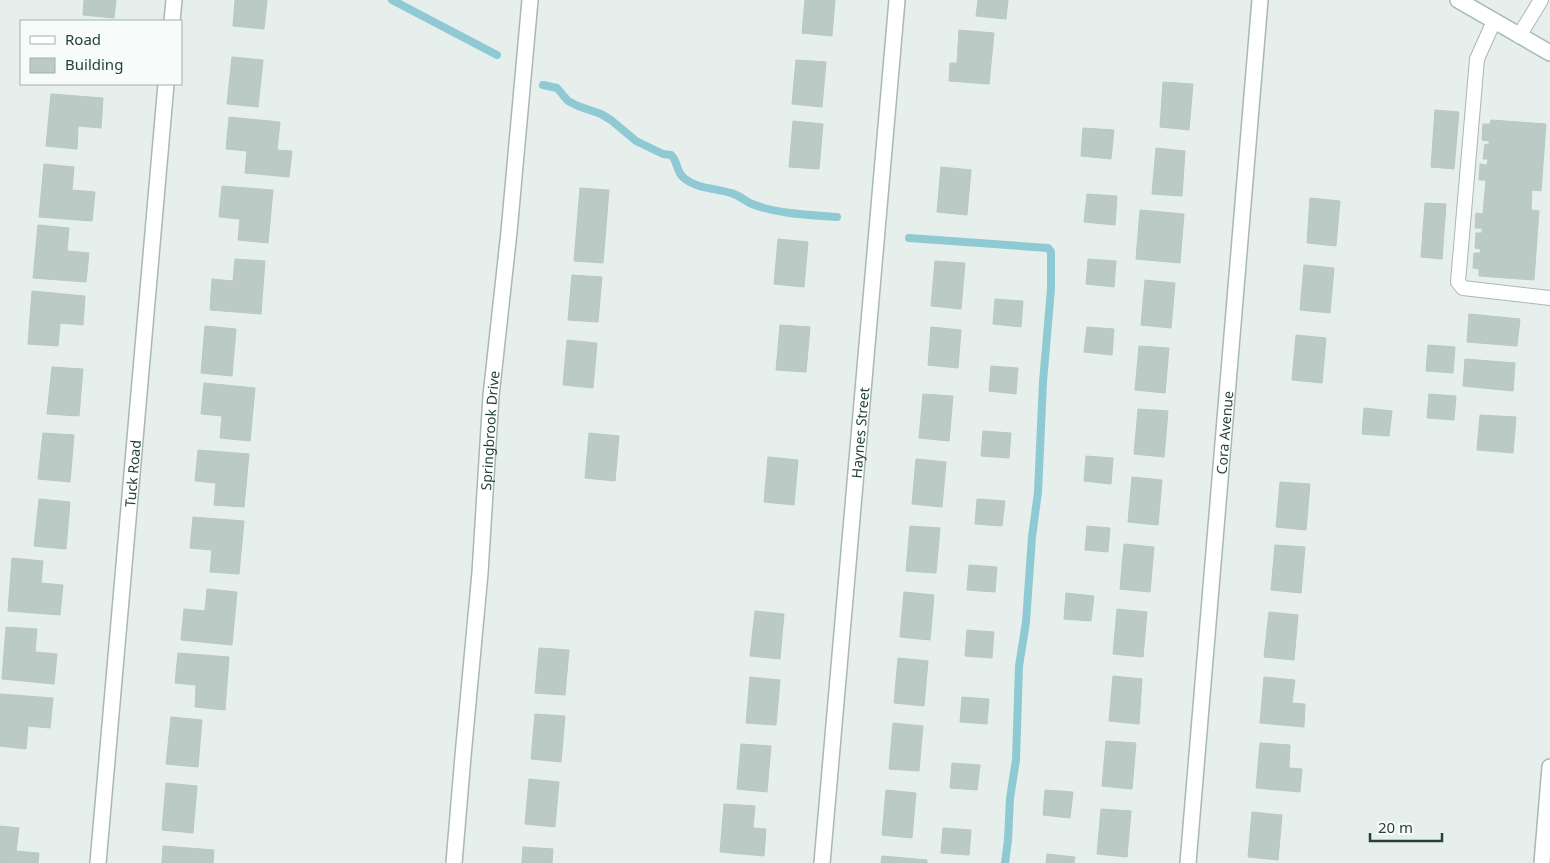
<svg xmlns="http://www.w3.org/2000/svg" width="1550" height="863" font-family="'Noto Sans',sans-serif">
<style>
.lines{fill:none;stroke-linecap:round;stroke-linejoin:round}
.stream{stroke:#8ec9d4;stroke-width:8}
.building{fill:#bbcac4;stroke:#b8c9c2}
.lane-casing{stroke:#a8b8b2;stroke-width:16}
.street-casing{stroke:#a8b8b2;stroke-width:18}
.secondary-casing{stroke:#a4bbb3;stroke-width:18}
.lane{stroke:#fff;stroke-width:14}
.street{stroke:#fff;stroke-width:15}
.secondary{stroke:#fff;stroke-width:15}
.labels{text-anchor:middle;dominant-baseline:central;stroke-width:4;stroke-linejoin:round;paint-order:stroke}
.street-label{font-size:14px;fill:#24423a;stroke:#f7fbf9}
</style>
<rect width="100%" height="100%" fill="#e6efeb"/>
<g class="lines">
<g class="stream">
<path d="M392 0 497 55"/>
<path d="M543 85 557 88 568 101 578 106 601 114 611 120 636 141 663 154 671 155C678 161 676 172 684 178 697 189 715 188 731 193 739 195 745 201 752 204 777 214 810 215 837 217"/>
<path d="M909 238 1048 248 1051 252V289L1043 382 1038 492 1032 537 1026 622 1019 666 1016 760 1010 798 1008 840 1005 863"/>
</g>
</g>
<g class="building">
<path d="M84 0H116L114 18 83 15Z"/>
<path d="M235 0H267L264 29 233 26Z"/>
<path d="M805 0H835L832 36 802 33Z"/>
<path d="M978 0H1008L1006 19 976 16Z"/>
<path d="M959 30 994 33 989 84 949 81 950 63H957Z"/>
<path d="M232 57 263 60 258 107 227 104Z"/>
<path d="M796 60 826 62 822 107 792 104Z"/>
<path d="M1163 82 1193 84 1189 130 1160 127Z"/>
<path d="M51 94 103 98 101 128 78 126 77 149 46 146Z"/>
<path d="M1435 110 1459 112 1454 169 1431 167Z"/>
<path d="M229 117 280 122 277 150 292 151 289 177 245 173 247 151 226 149Z"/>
<path d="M1491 120 1546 124 1541 191 1532 190 1531 210 1539 211 1534 280 1479 276V269L1473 268 1474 253H1480L1481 249 1475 248 1476 233H1482V228H1475L1476 213 1483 214 1486 180H1479L1480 164 1487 165 1488 159H1483L1485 144 1489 145V141L1482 140 1483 124H1490Z"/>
<path d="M793 121 823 124 819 169 789 167Z"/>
<path d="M1083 128 1114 130 1111 159 1081 156Z"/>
<path d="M1156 148 1185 151 1182 196 1152 194Z"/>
<path d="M44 164 74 167 72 190 95 192 92 221 39 217Z"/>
<path d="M941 167 971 170 967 215 937 212Z"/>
<path d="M222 186 273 190 268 243 238 240 240 219 219 217Z"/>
<path d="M580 188 609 190 603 263 574 261Z"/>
<path d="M1087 194 1117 196 1115 225 1084 222Z"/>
<path d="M1310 198 1340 201 1336 246 1307 243Z"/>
<path d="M1425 203 1446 204 1442 259 1421 257Z"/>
<path d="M1140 210 1184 214 1180 263 1136 259Z"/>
<path d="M38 225 69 228 67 251 89 253 86 282 33 278Z"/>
<path d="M778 239 808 242 804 287 774 284Z"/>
<path d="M235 259 265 261 261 314 210 310 212 279 233 281Z"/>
<path d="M1088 259 1116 261 1114 287 1086 284Z"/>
<path d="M935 261 965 263 961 309 931 306Z"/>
<path d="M1304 265 1334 268 1330 313 1300 310Z"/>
<path d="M572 275 602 277 598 322 568 320Z"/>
<path d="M1145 280 1175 283 1171 328 1141 325Z"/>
<path d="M32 291 85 296 83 325 60 323 58 346 28 344Z"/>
<path d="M995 299 1023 301 1021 327 993 324Z"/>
<path d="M1469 314 1520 319 1517 346 1467 342Z"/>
<path d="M780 325 810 327 806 372 776 370Z"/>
<path d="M205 326 236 329 232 376 201 373Z"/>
<path d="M931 327 961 330 958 368 928 365Z"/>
<path d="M1087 327 1114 329 1112 355 1084 352Z"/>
<path d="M1296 335 1326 338 1322 383 1292 380Z"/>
<path d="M567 340 597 343 593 388 563 385Z"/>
<path d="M1428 345 1455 347 1453 373 1426 371Z"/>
<path d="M1139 346 1169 348 1165 393 1135 390Z"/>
<path d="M1465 359 1515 363 1513 391 1463 386Z"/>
<path d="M991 366 1018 368 1016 394 989 391Z"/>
<path d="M52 367 83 369 79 416 47 414Z"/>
<path d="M204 383 255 388 250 441 220 438 222 416 201 414Z"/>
<path d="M923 394 953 396 949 441 919 438Z"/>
<path d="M1429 394 1456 396 1454 420 1427 418Z"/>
<path d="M1364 408 1392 411 1389 436 1362 434Z"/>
<path d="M1138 409 1168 411 1164 457 1134 454Z"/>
<path d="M1480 415 1516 417 1513 453 1477 450Z"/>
<path d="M983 431 1011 433 1009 458 981 456Z"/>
<path d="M43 433 74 435 70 482 38 479Z"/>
<path d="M589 433 619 436 615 481 585 478Z"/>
<path d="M198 450 249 454 244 507 214 505 216 483 195 481Z"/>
<path d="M1086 456 1113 458 1111 484 1084 481Z"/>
<path d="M768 457 798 460 794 505 764 502Z"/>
<path d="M916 459 946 462 942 507 912 504Z"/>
<path d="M1132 477 1162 480 1158 525 1128 522Z"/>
<path d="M1280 482 1310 484 1306 530 1276 527Z"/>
<path d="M39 499 70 502 66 549 34 546Z"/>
<path d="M977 499 1005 501 1002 526 975 524Z"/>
<path d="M193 517 244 521 239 574 210 572 212 550 190 548Z"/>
<path d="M910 526 940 528 936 573 906 571Z"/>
<path d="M1087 526 1110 528 1108 552 1085 550Z"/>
<path d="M1124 544 1154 547 1150 592 1120 589Z"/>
<path d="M1275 545 1305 547 1301 593 1271 590Z"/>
<path d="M12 558 43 561 41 583 63 585 60 615 8 611Z"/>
<path d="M969 565 997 567 995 592 967 590Z"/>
<path d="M207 589 237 592 232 645 181 640 184 609 205 611Z"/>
<path d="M904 592 934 595 930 640 900 637Z"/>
<path d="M1066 593 1094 596 1091 621 1064 619Z"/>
<path d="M1117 609 1147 612 1143 657 1113 654Z"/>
<path d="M755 611 784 614 780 659 750 656Z"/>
<path d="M1269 612 1298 615 1294 660 1264 657Z"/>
<path d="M6 627 37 629 35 652 57 654 54 684 2 679Z"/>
<path d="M967 630 994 632 992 658 965 656Z"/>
<path d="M539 648 569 650 565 695 535 693Z"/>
<path d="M178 653 229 657 225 710 195 707 196 685 175 683Z"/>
<path d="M898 658 928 661 924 706 894 703Z"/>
<path d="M1113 676 1142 679 1139 724 1109 721Z"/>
<path d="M750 677 780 680 776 725 746 723Z"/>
<path d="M1264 677 1295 680 1292 703 1305 704 1304 727 1260 723Z"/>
<path d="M0 694 53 698 50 728 28 726 26 749 0 746Z"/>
<path d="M962 697 989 699 987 724 960 722Z"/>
<path d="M535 714 565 716 561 762 531 759Z"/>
<path d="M171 717 202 720 198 767 166 764Z"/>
<path d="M893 723 923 726 919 771 889 769Z"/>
<path d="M1106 741 1136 743 1132 789 1102 786Z"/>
<path d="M1260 743 1290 745 1289 768 1302 769 1300 792 1256 788Z"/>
<path d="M741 744 771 746 767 792 737 789Z"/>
<path d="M952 763 980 765 977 790 950 788Z"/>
<path d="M529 779 559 782 555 827 525 824Z"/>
<path d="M166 783 197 786 193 833 162 830Z"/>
<path d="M886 790 916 793 912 838 882 835Z"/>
<path d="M1045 790 1073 792 1070 818 1043 815Z"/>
<path d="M724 804 755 806 753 828 766 829 764 856 720 852Z"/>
<path d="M1101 809 1131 811 1127 857 1097 854Z"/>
<path d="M1252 812 1282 815 1278 860 1248 857Z"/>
<path d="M0 826 19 828 16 851 39 853 38 863H0Z"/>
<path d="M943 828 971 830 969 855 941 853Z"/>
<path d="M163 846 214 850 213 863H162Z"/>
<path d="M523 847 553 849 552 863H522Z"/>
<path d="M1047 854 1075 857 1074 863H1046Z"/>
<path d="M882 856 927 860V863H881Z"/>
</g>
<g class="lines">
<g class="lane-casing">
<g id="lane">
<path d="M1494 21 1477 59 1458 282 1463 288 1550 298"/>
<path d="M1519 36 1541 0"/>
</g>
</g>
<g class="street-casing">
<g id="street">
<path d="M172 21 174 0"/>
<path id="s1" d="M98 863 166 84"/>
<path id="s2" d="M454 863 463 756 480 573 491 396 509 232 530 0"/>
<path id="s3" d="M822 863 897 0"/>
<path id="s4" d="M1188 863 1260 0"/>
<path d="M1542 863 1550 767"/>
</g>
</g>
<g class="secondary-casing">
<path id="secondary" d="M1458 0 1550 53"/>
</g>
<use href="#lane" class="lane"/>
<use href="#street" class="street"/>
<use href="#secondary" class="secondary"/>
</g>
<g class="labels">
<g class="street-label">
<text stroke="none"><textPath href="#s2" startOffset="434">Springbrook Drive</textPath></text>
<text stroke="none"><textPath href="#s3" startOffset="432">Haynes Street</textPath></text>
<text stroke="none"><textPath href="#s4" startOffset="432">Cora Avenue</textPath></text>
<text stroke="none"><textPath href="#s1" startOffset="391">Tuck Road</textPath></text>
</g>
</g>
<rect x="20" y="20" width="162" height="65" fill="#f7fbf9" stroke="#a3b1ad"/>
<rect x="30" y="36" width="25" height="8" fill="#ffffff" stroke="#a3b1ad"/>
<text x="65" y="45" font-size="15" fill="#24423a">Road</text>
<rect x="30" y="58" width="25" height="15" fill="#bbcac4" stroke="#a3b1ad"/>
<text x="65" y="70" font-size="15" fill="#24423a">Building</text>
<path d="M1370 833v8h72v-8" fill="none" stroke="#24423a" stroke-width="2.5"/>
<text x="1378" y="833" font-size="15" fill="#24423a" stroke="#f7fbf9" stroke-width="4" paint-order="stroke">20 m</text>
</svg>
